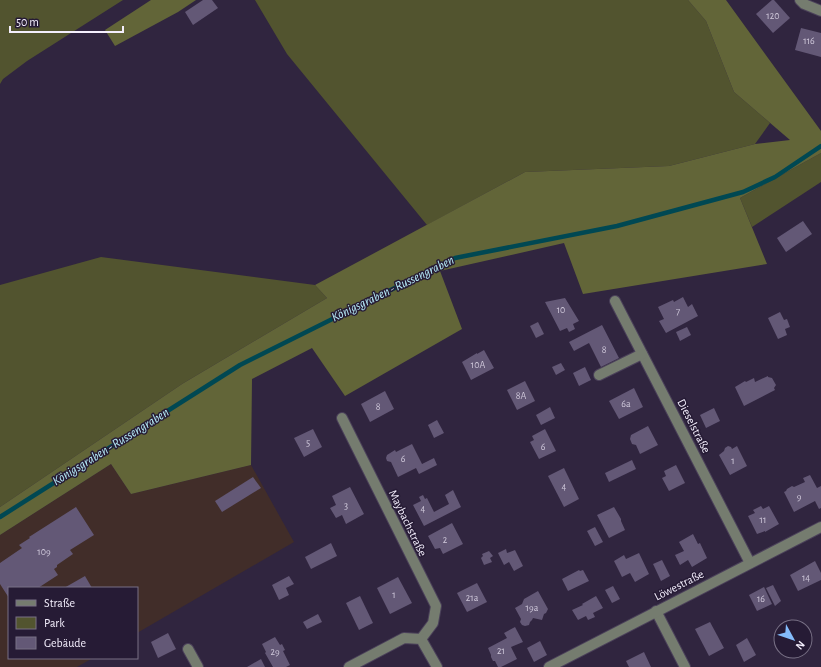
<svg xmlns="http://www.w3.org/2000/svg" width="821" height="667" font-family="'Alegreya Sans',sans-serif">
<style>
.commercial{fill:#412d29}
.green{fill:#52542f}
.forest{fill:#626538}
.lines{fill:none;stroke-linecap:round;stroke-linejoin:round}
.stream{stroke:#004853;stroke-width:4.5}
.building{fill:#635876}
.minor-casing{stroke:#4b415a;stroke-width:12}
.minor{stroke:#757c6f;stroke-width:10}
.labels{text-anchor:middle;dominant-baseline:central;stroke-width:3;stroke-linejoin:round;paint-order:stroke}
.number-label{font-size:10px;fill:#d0c9db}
.street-label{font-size:12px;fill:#f4effd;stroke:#261b35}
.water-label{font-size:13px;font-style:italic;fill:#b8eefa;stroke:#261b35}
</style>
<rect width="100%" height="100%" fill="#30253f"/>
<path class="commercial" d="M111 464 131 494 251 465 294 542 137 633V588H9V658H93L77 667H0V535Z"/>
<g class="green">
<path d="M0 0H123L27 61 3 79 0 84Z"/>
<path d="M255 0H688L706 21 734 92 770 123 755 144 669 166 525 172 427 225 287 54Z"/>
<path d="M821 153V182L752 227 740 198Z"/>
<path d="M101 257 315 285 327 298 182 384 0 507V285Z"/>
</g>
<g class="forest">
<path d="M151 0H196L178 12 115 46 105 30Z"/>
<path d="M688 0H726L821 131V153L740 198 767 264 583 294 564 243 440 271 462 329 345 396 312 348 252 379 251 465 131 494 111 464 0 535V507L182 384 327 298 315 285 525 172 669 166 755 144 790 140 734 92 706 21Z"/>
</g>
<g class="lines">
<path class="stream" d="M0 517 240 365 455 258 617 226 743 192 775 177 821 146"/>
</g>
<g class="building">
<path d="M203 0H212L218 8 193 25 185 12Z"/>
<path d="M772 0H774L790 18 773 33 756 14Z"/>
<path d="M801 28 821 33V57L795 50Z"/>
<path d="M803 221 812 234 786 252 777 238Z"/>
<path d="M683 297 688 307 692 304 698 316 666 333 659 321 664 319 658 307 673 300 674 302Z"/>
<path d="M565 298 579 321 573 324 575 329 569 332 567 328 560 331 545 302Z"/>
<path d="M780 312 784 320 787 319 790 327 785 329 787 335 778 339 768 318Z"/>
<path d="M538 322 544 334 536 338 530 326Z"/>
<path d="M602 325 619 358 601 367 589 343 574 351 569 342Z"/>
<path d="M687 327 691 335 680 341 676 332Z"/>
<path d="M484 350 494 368 471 380 462 362 477 353V354Z"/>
<path d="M561 363 565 370 556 375 552 367Z"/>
<path d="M585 367 591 380 579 386 573 373Z"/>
<path d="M768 376V377L772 378 776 385 774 388 775 390 744 406 735 387 745 381 746 382 754 378 755 382Z"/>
<path d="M525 381 535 401 517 410 507 390Z"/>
<path d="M634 388 643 407 619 419 609 401Z"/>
<path d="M385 391 394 409 370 422 361 404Z"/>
<path d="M550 407 555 418 541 425 536 415Z"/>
<path d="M714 408 720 421 706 428 700 415Z"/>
<path d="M437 420 444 433 434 438 428 425Z"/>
<path d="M648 426 658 445 640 454 636 445 632 444 630 439 631 435Z"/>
<path d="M313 429 322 447 304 457 294 438Z"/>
<path d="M545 429 556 451 539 459 530 442 534 440 532 436Z"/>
<path d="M412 444 422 464 434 458 437 465 419 474 416 468 398 477 391 462 387 461 386 458 387 455 395 450 396 452Z"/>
<path d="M728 446 731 447 732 449 737 446 747 466 730 475 719 455 724 451 725 448Z"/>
<path d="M632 460 636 469 609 482 605 473Z"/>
<path d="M676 465 685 483 669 491 662 478 666 476 664 471Z"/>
<path d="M564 468 579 499 564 507 548 476Z"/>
<path d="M810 475 817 488 821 486V508L819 509 815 501 794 512 784 492 786 491 787 489 792 486 794 487 805 482 803 478Z"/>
<path d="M253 477 261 488 222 512 215 501Z"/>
<path d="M350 487 364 514 346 524 342 515 336 518 330 508 336 505 332 496Z"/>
<path d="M453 490 461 507 424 526 413 505 421 501 419 497 423 495 425 499 427 498 434 512 449 504 445 495Z"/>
<path d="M761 506 763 509 769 506 779 524 765 532V531L757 534 748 516 755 513 753 510Z"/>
<path d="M76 507 94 535 70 550 73 554 57 565V567L54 569 58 575 38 588H9V598L0 584V563L22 548 19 545 30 538 29 537Z"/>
<path d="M614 507 621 519V521L625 530 609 538 597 515Z"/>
<path d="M452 523 463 544 443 554 440 548 435 549 428 536Z"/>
<path d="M595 527 603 542 595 546 587 531Z"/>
<path d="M693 534 698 544 700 543 707 558 692 567 688 560 680 565 675 555 684 551 679 542Z"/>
<path d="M331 543 337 556 311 569 305 557Z"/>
<path d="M506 549 507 553 515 550 523 566 514 571 509 562 504 565 498 553Z"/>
<path d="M489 551 493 556 490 558 492 562 484 565 481 558 483 556 482 554Z"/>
<path d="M639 553 649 574 635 582 630 573 622 577 614 561 624 555 626 559Z"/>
<path d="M662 560 670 576 661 581 653 564Z"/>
<path d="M815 561 821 573V580L798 591 790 575Z"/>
<path d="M579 570 580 571 583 570 589 581 568 591 562 579Z"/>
<path d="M85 576 92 588H64Z"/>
<path d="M289 576 294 584 286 588 289 595 279 600 272 585Z"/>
<path d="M398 577 412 603 390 614 377 588Z"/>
<path d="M477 583 487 602 467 612 457 593Z"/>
<path d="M773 585 781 601 775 606 766 588Z"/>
<path d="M613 586 620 599 612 603 605 590Z"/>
<path d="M764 587 772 604 757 611 749 595Z"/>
<path d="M538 591 548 609 546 613 544 614 542 620 533 618 532 620 530 622 529 625 525 626 522 625 520 622 521 619 515 608 522 604 524 599Z"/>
<path d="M360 596 373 623 359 630 346 603Z"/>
<path d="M596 596 603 608 593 613 595 617 588 620 586 616 578 620 572 610 583 605 582 604Z"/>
<path d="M318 614 322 622 307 629 303 622Z"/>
<path d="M710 622 724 648 709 656 695 629Z"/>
<path d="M515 627 523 642 511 647 517 659 501 667H498L495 661H493L491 657V655L488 648 507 638 504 633Z"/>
<path d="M168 633 176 649 158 658 151 642Z"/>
<path d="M275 637 280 645 282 644 285 650 283 651 290 665 286 667H273L265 653 266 652 262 644Z"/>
<path d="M747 638 756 655 744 662 736 645Z"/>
<path d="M540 641 547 655 534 662 527 648Z"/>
<path d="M644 652 651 667H629L626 661Z"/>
<path d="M261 659 265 667H247Z"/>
</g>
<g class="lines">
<g class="minor-casing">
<g id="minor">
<path d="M800 0 804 4 821 11"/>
<path d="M615 301 750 563"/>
<path d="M599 375 642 354"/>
<path d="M342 418 436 606 433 623 421 639"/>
<path d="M656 611 685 667"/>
<path d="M188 649 198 667"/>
<path d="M349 667 404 638 421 639 437 667"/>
<path d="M549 667 821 527"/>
</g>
</g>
<use href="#minor" class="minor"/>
</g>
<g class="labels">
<g class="number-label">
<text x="773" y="16">120</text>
<text x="809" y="41">116</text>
<text x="561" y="310">10</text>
<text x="678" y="312">7</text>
<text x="604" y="350">8</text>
<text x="478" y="365">10A</text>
<text x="521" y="396">8A</text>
<text x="626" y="404">6a</text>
<text x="378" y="407">8</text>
<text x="308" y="443">5</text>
<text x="543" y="447">6</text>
<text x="403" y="459">6</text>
<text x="733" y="461">1</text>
<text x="564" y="487">4</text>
<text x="799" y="497">9</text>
<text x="346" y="506">3</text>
<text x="423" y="509">4</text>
<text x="763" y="520">11</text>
<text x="445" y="540">2</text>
<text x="44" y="552">109</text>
<text x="806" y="578">14</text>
<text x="394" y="595">1</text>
<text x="472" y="598">21a</text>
<text x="761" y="599">16</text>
<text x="532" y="608">19a</text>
<text x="501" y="651">21</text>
<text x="275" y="652">29</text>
</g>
<g class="street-label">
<text transform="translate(694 426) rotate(63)">Dieselstraße</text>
<text transform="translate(408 523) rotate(64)">Maybachstraße</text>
<text transform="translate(679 585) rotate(-27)">Löwestraße</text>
</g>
<g class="water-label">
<text transform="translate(393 289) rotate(-26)">Königsgraben - Russengraben</text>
<text transform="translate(111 447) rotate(-32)">Königsgraben - Russengraben</text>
</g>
</g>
<rect x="8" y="587" width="130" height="72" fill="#261b35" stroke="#787085"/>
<rect x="16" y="600" width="20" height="6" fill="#757c6f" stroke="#787085"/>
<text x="44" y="607" font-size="12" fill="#f4effd">Straße</text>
<rect x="16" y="617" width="20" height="12" fill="#52542f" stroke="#787085"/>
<text x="44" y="627" font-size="12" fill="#f4effd">Park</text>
<rect x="16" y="637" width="20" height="12" fill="#635876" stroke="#787085"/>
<text x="44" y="647" font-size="12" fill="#f4effd">Gebäude</text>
<g transform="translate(793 639) rotate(130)"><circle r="19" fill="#261b35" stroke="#787085"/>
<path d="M0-3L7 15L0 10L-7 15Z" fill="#84bcfb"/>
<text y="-6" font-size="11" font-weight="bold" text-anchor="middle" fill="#f4effd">N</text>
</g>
<path d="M10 26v6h113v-6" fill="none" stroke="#f4effd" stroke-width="2"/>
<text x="16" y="26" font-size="12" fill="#f4effd" stroke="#261b35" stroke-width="3" paint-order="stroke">50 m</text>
</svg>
